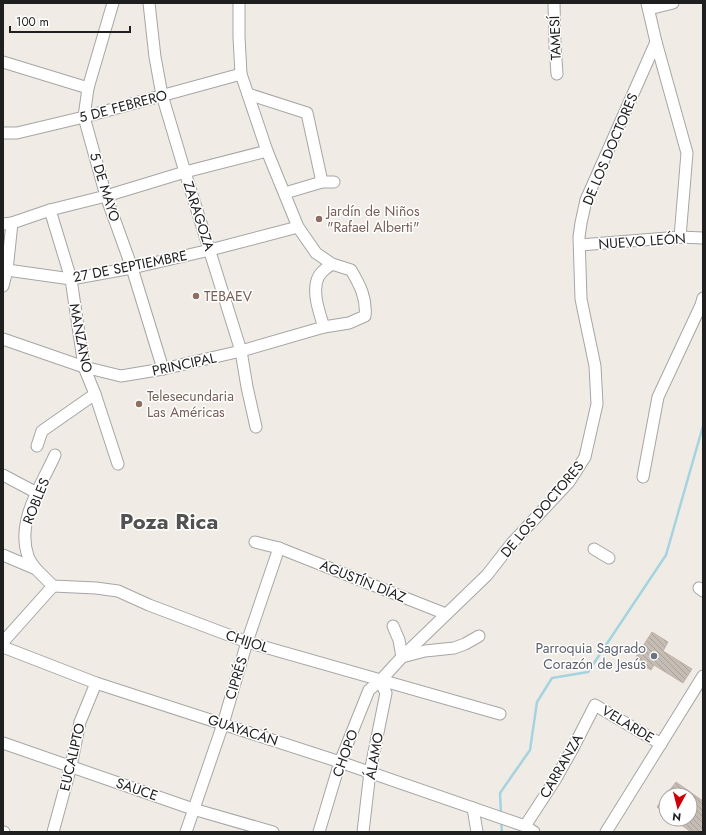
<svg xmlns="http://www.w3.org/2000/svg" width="706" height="835" font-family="Jost,sans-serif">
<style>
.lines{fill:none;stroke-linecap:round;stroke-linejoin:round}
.stream{stroke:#a5d3df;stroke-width:2.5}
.building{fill:url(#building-back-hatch);stroke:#c2b2a7}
.minor-casing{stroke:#a6a6a6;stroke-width:13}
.minor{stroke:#fff;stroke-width:11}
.education-dot{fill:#8d6e63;stroke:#fff;stroke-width:1.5}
.worship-dot{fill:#6b7280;stroke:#fff;stroke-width:1.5}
.labels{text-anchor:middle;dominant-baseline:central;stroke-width:3;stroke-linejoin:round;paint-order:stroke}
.street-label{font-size:14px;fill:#1f1f1f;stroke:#fff}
.education-label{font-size:14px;fill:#785e54;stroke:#fff;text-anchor:start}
.worship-label{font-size:14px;fill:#5b616d;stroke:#fff;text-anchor:end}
.town-label{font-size:22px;font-weight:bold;fill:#525252;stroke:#fff}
</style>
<defs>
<pattern id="building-back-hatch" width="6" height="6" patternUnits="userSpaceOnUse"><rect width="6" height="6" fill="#c5bcb4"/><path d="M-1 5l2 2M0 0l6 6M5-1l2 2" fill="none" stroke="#a9a19a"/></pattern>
</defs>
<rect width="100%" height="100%" fill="#f0ece5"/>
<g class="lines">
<g class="stream">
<path d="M501 814 500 793 530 750 537 702 552 678 588 672 666 555 703 426"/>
<path d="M501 821 502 832"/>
</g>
</g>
<g class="building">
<path d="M652 632 668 642 663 651 692 669 683 683 654 665 651 670 634 660Z"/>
<path d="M676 782 703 801V828L700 832H691L673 819H690V795H666Z"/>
<path d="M666 795V814L657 807Z"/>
</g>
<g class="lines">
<g class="minor-casing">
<g id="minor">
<path d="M113 3 88 88 84 117 106 196 132 268 163 369"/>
<path d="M149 3 155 57 162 95 185 172 241 351 247 387 256 427"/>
<path d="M554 3 555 46 557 74"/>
<path d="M647 3 656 42 687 153 680 237"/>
<path d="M649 9 673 3"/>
<path d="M3 62 88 88"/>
<path d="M248 94 307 113 322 182"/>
<path d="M3 133H17L84 117 241 74"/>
<path d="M285 193 322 182H334"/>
<path d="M50 210 71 279 84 367 95 394 118 464"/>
<path d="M3 224 12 223 50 210 106 196 185 172 267 151"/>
<path d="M580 245 680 237 703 238"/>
<path d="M7 270 71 279 132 268 210 250 298 227"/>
<path d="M3 286 7 270 12 223"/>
<path d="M324 327C319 312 309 285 322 272 325 269 329 266 332 264"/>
<path d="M3 339 84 367 121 376 163 369 241 351 324 327 349 323 365 316C367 299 360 285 351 270L332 264 316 253 298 227 267 151 241 74 239 37V3"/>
<path d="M37 446 42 431 95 394"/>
<path d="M3 475 37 493"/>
<path d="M643 477 658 397 701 305 703 298"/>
<path d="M255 542 279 548 446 614"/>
<path d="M594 549 609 558"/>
<path d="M3 555 36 569 53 586 96 588 118 591 149 605 247 642 500 714"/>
<path d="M36 569C33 565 29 560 28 556 16 521 41 486 55 455"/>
<path d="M699 588 703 591"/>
<path d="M393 626 399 640 402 657 425 651 454 648 465 644 479 636"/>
<path d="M3 642 53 586"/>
<path d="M3 647 96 683 340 762 525 826 534 832"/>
<path d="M3 743 193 809 273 832"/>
<path d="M473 808 477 832"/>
<path d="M525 826 555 780 573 748 595 705 661 744"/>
<path d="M3 832H4"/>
<path d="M53 832 71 766 80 722 96 683"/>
<path d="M186 832 223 724 247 642 279 548"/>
<path d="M319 832 340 762 369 690 380 681 402 657 487 575 512 543 569 482 585 457 597 404 595 366 581 299 579 237 581 223 586 200 656 42"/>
<path d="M363 832 370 772 386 693 380 681"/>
<path d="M606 832 703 676"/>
</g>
</g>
<use href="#minor" class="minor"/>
</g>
<g class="education-dot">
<circle cx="319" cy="219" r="4"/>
<circle cx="196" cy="296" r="4"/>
<circle cx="139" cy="404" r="4"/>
</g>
<circle class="worship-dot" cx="654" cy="656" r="4"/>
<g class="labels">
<g class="street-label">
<text transform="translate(555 38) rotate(-92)">TAMESÍ</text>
<text transform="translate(123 106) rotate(-15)">5 DE FEBRERO</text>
<text transform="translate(610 149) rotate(-67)">DE LOS DOCTORES</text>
<text transform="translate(105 187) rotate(73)">5 DE MAYO</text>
<text transform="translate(199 216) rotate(72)">ZARAGOZA</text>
<text transform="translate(642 241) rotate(-4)">NUEVO LEÓN</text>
<text transform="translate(130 266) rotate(-11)">27 DE SEPTIEMBRE</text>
<text transform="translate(81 338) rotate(79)">MANZANO</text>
<text transform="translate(184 364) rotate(-12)">PRINCIPAL</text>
<text transform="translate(36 501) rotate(-68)">ROBLES</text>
<text transform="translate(542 509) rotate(-50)">DE LOS DOCTORES</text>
<text transform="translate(363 581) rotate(22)">AGUSTÍN DÍAZ</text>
<text transform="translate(247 641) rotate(18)">CHIJOL</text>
<text transform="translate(236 678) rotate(-73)">CIPRÉS</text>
<text transform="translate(628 724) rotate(31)">VELARDE</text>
<text transform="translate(243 730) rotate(18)">GUAYACÁN</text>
<text transform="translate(345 753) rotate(-70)">CHOPO</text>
<text transform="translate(374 756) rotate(-80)">ÁLAMO</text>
<text transform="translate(72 757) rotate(-77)">EUCALIPTO</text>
<text transform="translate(561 766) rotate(-60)">CARRANZA</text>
<text transform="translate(137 789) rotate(19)">SAUCE</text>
</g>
<g class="education-label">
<text x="327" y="211">Jardín de Niños<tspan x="327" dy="16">"Rafael Alberti"</tspan></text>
<text x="204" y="296">TEBAEV</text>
<text x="147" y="396">Telesecundaria<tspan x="147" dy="16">Las Américas</tspan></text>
</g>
<g class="worship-label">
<text x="646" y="648">Parroquia Sagrado<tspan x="646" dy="16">Corazón de Jesús</tspan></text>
</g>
<g class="town-label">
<text x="169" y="521">Poza Rica</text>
</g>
</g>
<rect width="706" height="835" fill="none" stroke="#1f1f1f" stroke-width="8"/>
<g transform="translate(678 807) rotate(187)"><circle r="19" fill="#ffffff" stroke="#a5a5a5"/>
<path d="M0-3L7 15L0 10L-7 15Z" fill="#ce0007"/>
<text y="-6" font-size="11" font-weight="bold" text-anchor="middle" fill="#1f1f1f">N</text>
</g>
<path d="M10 26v6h120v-6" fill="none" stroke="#1f1f1f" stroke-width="2"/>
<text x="16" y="26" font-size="12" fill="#1f1f1f" stroke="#ffffff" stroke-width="3" paint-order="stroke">100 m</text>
</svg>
